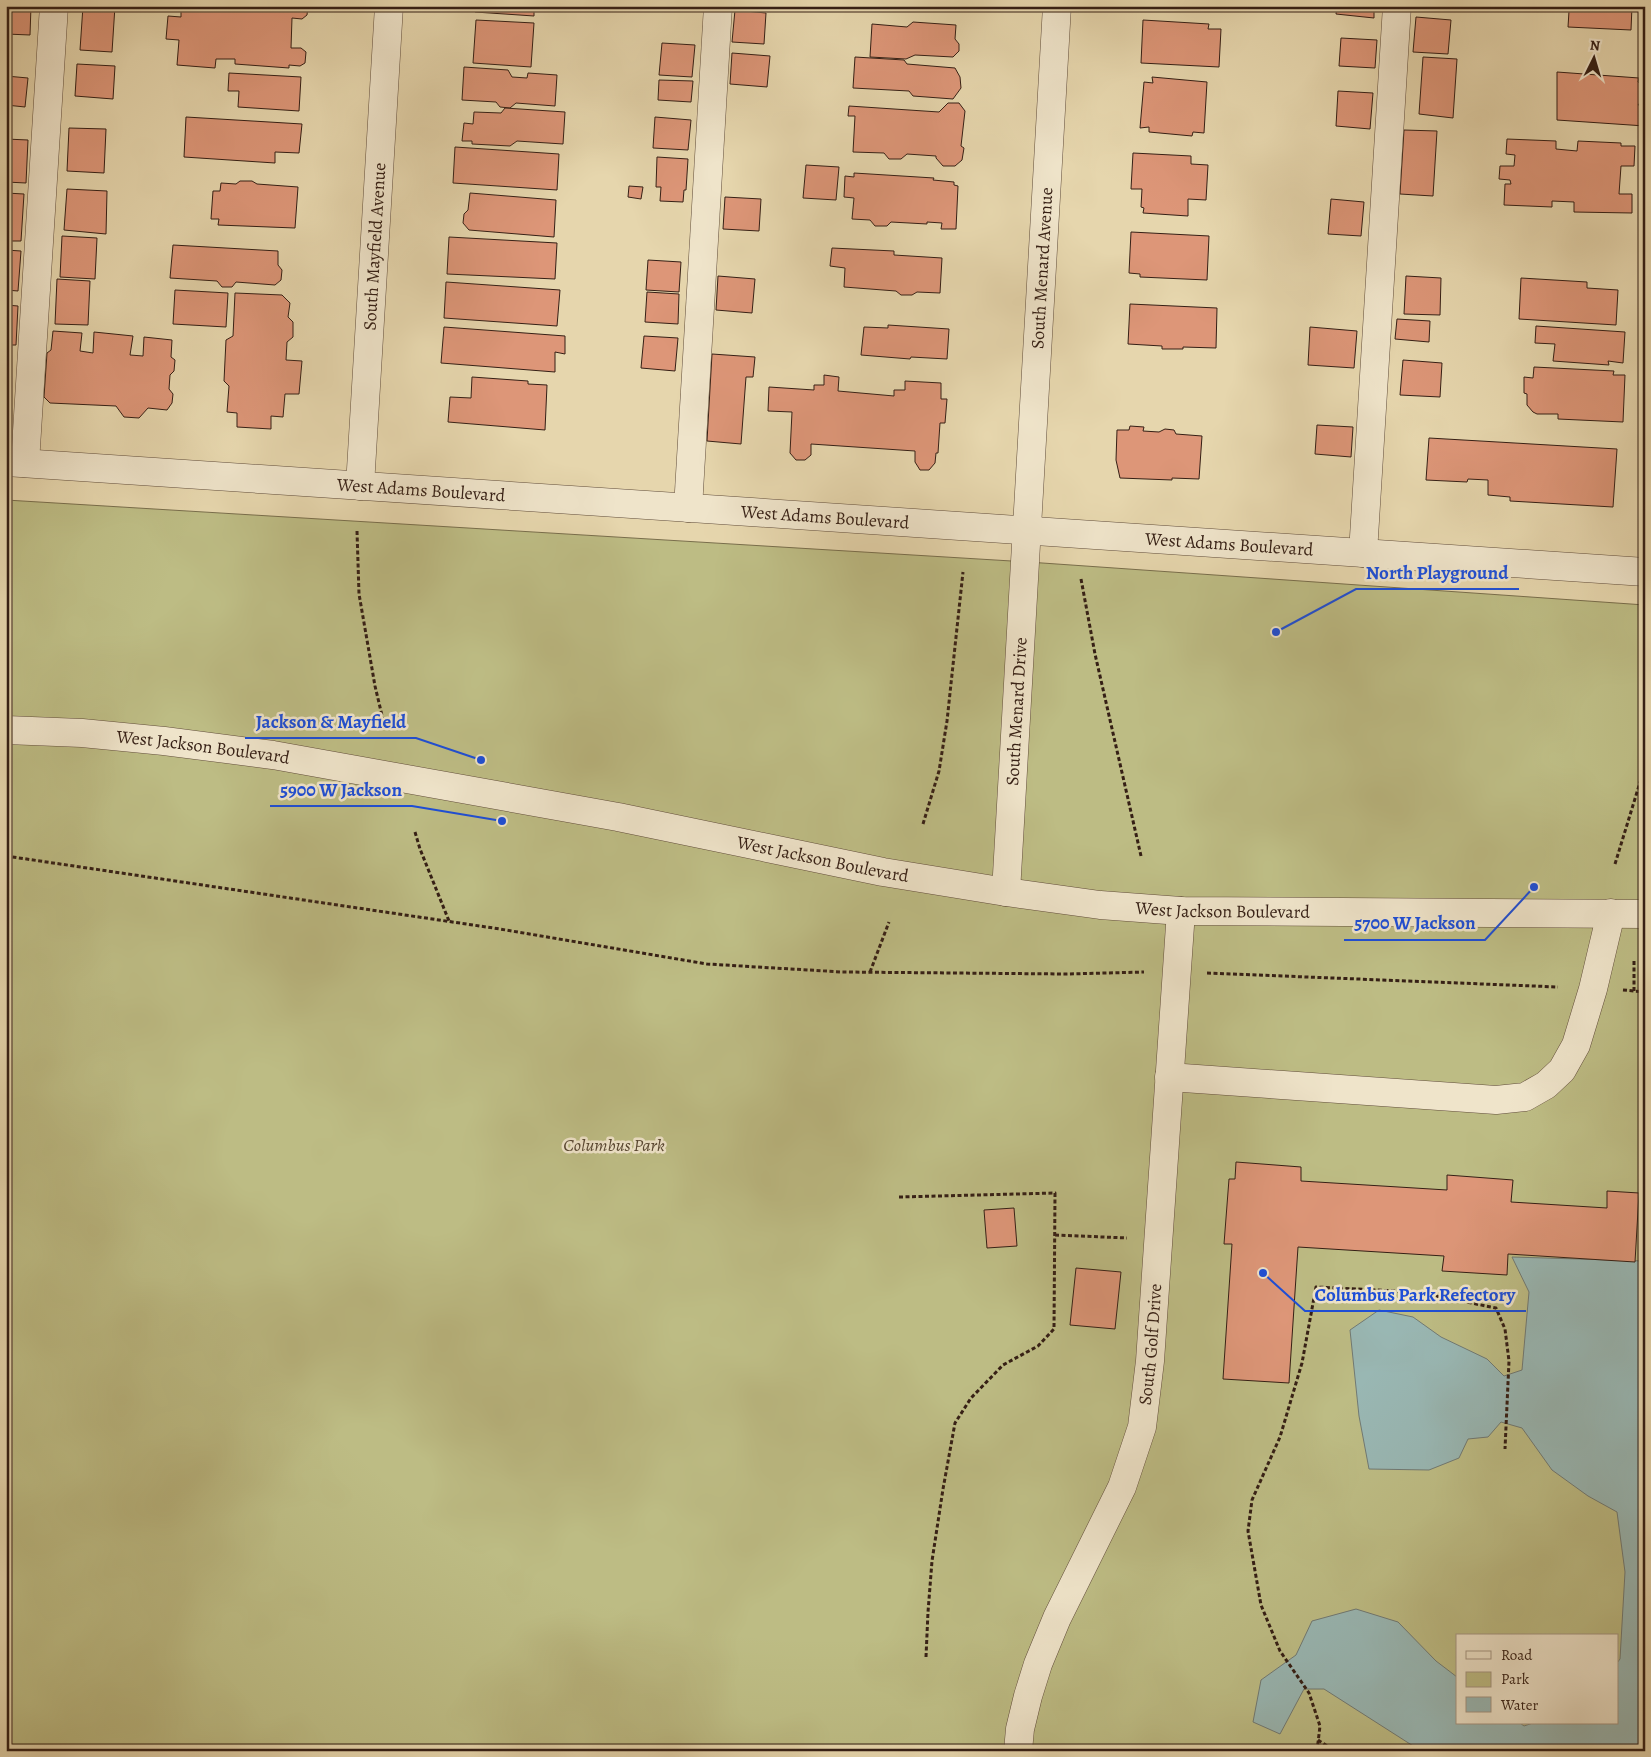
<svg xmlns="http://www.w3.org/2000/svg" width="1651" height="1757" font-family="Alegreya,serif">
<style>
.green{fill:#bdbc84;stroke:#796e4c;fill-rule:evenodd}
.water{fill:#99b7b3;stroke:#717a74}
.building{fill:#dd9678;stroke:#351f15}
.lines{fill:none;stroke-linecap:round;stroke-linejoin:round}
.minor-casing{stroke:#614d3b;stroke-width:29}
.path{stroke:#351f15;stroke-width:3;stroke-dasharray:4 2.5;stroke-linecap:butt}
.minor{stroke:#efe4ca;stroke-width:28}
.labels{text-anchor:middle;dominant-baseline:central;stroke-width:5;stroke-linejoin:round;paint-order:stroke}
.street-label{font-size:18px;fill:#351f15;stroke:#efe4ca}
.park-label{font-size:18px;font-style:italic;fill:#574631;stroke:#efe4ca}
.leader{fill:none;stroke:#1d4ed8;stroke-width:2}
.callout-dot{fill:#1d4ed8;stroke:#efe4ca;stroke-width:2}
.callout-label{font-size:19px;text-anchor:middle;font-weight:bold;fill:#1d4ed8;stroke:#efe4ca;stroke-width:5;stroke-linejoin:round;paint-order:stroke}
</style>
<rect width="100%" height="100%" fill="#e6d6ad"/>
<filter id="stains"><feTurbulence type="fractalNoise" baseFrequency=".004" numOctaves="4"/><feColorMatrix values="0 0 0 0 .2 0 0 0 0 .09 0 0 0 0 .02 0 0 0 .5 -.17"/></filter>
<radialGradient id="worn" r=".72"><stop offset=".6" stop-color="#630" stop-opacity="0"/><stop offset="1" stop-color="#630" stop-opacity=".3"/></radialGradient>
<path class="green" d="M6 500 1028 562 1645 605V1751H6ZM1457 1636H1617V1723H1457Z"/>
<path class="water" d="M1512 1257 1645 1261V1751H1421L1324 1689H1304L1280 1734 1253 1722 1261 1680 1296 1655 1312 1621 1356 1609 1398 1622 1436 1661 1457 1677V1723H1520L1524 1726 1533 1723H1617V1663L1620 1659 1625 1572 1617 1512 1588 1496 1552 1470 1522 1428 1501 1422 1488 1437 1468 1439 1459 1458 1429 1470 1369 1469 1359 1416 1350 1330 1379 1310 1413 1317 1441 1337 1487 1359 1504 1376 1522 1370 1529 1292Z"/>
<g class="building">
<path d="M6 6H31L30 35 6 34Z"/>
<path d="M83 6H115L112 52 80 50Z"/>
<path d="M181 6H308L307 15 302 19 292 18 291 48H301L306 52 305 63 300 66 289 65V68L235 64V59H216L215 68 177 65 179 40 166 39 168 16 181 17Z"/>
<path d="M475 6H534V16L475 12Z"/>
<path d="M896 6H915L909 9H900Z"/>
<path d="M919 6H959L956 10Z"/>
<path d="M1145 6H1221V9Z"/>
<path d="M1337 6H1374V18L1336 14Z"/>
<path d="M1548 6H1632L1631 30 1568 27 1569 11 1548 10Z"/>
<path d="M735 10 766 13 764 44 732 42Z"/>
<path d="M1416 17 1451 20 1448 54 1413 52Z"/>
<path d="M476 20 534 23 531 67 473 63Z"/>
<path d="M1143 20 1209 24 1208 29H1221L1219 67 1141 63Z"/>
<path d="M913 22 956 25 955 39 959 44V51L953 57 915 55 906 59 870 57 872 24 907 27Z"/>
<path d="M1341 38 1377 40 1375 68 1339 66Z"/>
<path d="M662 43 695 45 692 77 659 75Z"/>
<path d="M732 53 770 56 767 87 730 84Z"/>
<path d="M855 57 904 60 907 64 955 68 960 77 961 88 953 99 913 96 909 91 853 88Z"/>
<path d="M1423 57 1457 59 1453 118 1419 114Z"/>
<path d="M77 64 115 66 113 99 75 96Z"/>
<path d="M464 67 508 70 512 77 527 78 528 73 557 75 555 106 516 103 510 108 500 107 496 102 462 100Z"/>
<path d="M1557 72 1639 78 1638 82 1642 84 1643 99 1638 105H1645V126L1557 120Z"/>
<path d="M229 73 301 77 299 111 238 107 239 91H228Z"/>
<path d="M6 76 28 78 25 107 6 105Z"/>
<path d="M1152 77 1207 82 1204 133 1193 132 1192 136 1149 132V127L1140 128 1144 82 1153 83Z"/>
<path d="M659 80 693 81 691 102 658 100Z"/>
<path d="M1338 91 1373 93 1370 129 1336 126Z"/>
<path d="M948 103H959L965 111 961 146 964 148 962 160 955 166H943L936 158V156L907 154 901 159H889L884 153 853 152 855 116H848L849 106 939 112Z"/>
<path d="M505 108 565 112 563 144 517 141 510 146 472 144V141H462L464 123 473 124 474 112 501 113Z"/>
<path d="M186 117 302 124 299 153 275 152V163L184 157Z"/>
<path d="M655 117 691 120 688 150 653 148Z"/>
<path d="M69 128 106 129 104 173 67 171Z"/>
<path d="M1404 130 1437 131 1433 196 1400 194Z"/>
<path d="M6 139 28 140 26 183 6 182Z"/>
<path d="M1507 139 1556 141V149L1577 151 1578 141 1621 143V146H1635L1634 166H1621L1619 194H1632V213L1574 212V202L1552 201V207L1504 205 1505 184H1511L1510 180 1499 179 1500 166H1514L1515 155 1506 154Z"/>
<path d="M455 147 559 154 557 190 453 183Z"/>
<path d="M1133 153 1191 156V164L1208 165 1206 200 1188 199V216L1143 213 1144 208 1141 207 1142 189H1131Z"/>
<path d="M657 157 688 159 686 190H684L683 202 660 201 661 187H656Z"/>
<path d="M806 165 839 167 836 200 803 198Z"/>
<path d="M854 173 934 178 933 180 954 182V185L958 186 956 229H941L942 223 927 222V224L891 222 887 226H875L870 220 852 219 854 198 844 197 845 176 854 177Z"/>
<path d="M240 181H252L257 184 298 187 295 228 218 225 219 219H211L213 191H220L221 183 236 184Z"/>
<path d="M629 186 643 187 641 199 628 197Z"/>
<path d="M67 189 107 191 106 234 64 230Z"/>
<path d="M6 193 24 194 21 241H6Z"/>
<path d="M470 193 556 200 554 237 469 230 463 223 464 214 468 210Z"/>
<path d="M725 197 761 199 759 231 723 229Z"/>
<path d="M1331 199 1364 202 1361 236 1328 234Z"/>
<path d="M1131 232 1209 236 1207 280 1140 277V274L1129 273Z"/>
<path d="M62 236 97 238 95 279 60 277Z"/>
<path d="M449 237 557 243 555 279 447 274Z"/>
<path d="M173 245 278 251V265L282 270 281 280 275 285 236 282 232 287H222L217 281 170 278Z"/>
<path d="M832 248 894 251V255L942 258 940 293 917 292 912 295H901L896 291 844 287 845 268 830 266Z"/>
<path d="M6 250 21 251 18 291 6 290Z"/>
<path d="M648 260 681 262 679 292 646 290Z"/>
<path d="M718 276 755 279 752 313 716 310Z"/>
<path d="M1406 276 1441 278 1440 315 1404 314Z"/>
<path d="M1521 278 1587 282V288L1618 290 1616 325 1519 319Z"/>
<path d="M57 279 90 281 88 325 55 324Z"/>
<path d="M446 282 560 290 557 326 444 318Z"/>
<path d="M175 290 228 293 226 327 173 324Z"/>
<path d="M647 292 679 294 678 324 645 322Z"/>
<path d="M235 293 282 295 290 303 288 317 293 322V337L287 342 286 360 302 361 299 394H285L283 417 271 416V429L237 427V413L227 412 229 386 224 381 226 340 233 336Z"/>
<path d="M1130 304 1217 308 1216 348 1183 347V349H1162V346L1128 344Z"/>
<path d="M6 305 18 306 16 345H6Z"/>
<path d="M1397 319 1430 321 1429 342 1395 339Z"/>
<path d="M888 325 949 329 947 359 911 357 910 359 861 355 864 327 888 328Z"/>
<path d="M1536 326 1625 332 1623 363 1608 361 1609 365 1553 361 1555 344 1535 343Z"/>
<path d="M444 327 565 336V354L555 352V372L441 363Z"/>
<path d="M1310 327 1357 331 1354 368 1308 365Z"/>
<path d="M53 331 82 333 80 351 93 353 94 332 133 336 130 355 143 356 144 337 172 340 171 357 175 360 174 371 170 375 169 389 173 394 172 403 167 410 148 408 139 418 124 417 116 406 50 403 44 397 47 353 51 350Z"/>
<path d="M644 336 678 338 675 371 641 368Z"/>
<path d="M712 354 755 357 753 377H746L741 444 707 441Z"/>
<path d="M1403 360 1442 363 1440 397 1400 395Z"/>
<path d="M1534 367 1614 371 1613 375H1625L1623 422 1558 419V414H1537L1533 412 1527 405V394L1524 393V377L1533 378Z"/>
<path d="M824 375 839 377 838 391 894 396V390H905V381L941 383V399H947L945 423H940L938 453H936L935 463 929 470H920L915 462V451L811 444V455L805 460H796L790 453 792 412 768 411 769 387 814 390V385H824Z"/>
<path d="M472 377 528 381V384L547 385 545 430 448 422 450 397 471 398Z"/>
<path d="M1317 425 1353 427 1351 457 1315 454Z"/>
<path d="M1130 426 1144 427 1143 431 1159 432 1165 429 1174 430 1176 434 1202 436 1199 479 1172 478V480L1120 478 1116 460 1117 430H1129Z"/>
<path d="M1429 438 1617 449 1613 507 1510 501V497L1488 495V480L1468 479 1467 482 1426 480Z"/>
<path d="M1236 1162 1301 1167V1181L1447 1190V1175L1513 1180 1511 1202 1607 1208V1191L1639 1193 1635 1262 1508 1254 1507 1275 1442 1271 1444 1256 1298 1247 1289 1383 1223 1379 1232 1244H1224L1229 1179H1235Z"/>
<path d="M1014 1208 1017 1246 987 1248 984 1210Z"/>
<path d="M1076 1268 1121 1272 1115 1329 1070 1325Z"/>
</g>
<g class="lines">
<g class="minor-casing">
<g id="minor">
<path id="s1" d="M6 462 1645 572"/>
<path d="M25 463 54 6"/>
<path id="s2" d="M360 486 389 6"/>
<path d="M688 508 718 6"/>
<path d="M1363 553 1397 6"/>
<path id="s3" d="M6 730 82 733 164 741 273 755 618 817 883 872 1006 892 1100 905 1181 911 1645 914"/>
<path id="s4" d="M1006 892 1057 6"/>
<path d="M1169 1077 1496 1100 1525 1097 1546 1085 1562 1070 1576 1045 1593 989 1611 913"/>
<path id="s5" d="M1018 1751 1020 1729 1028 1696 1038 1664 1057 1618 1122 1487 1142 1427 1150 1361 1181 911"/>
</g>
</g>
<g class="path">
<path d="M357 531 359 594 375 686 384 724"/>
<path d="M1081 579 1095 654 1141 856"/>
<path d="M923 824 939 771 947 721 963 572"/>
<path d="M415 832 420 849 449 921"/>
<path d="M6 856 500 929 707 964 842 972 1066 974 1144 972"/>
<path d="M1615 864 1645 766"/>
<path d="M870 972 889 922"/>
<path d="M1207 973 1558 987"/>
<path d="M1623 990 1645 992"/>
<path d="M1634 991V959"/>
<path d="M899 1197 1055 1193 1054 1329 1038 1346 1003 1365 971 1398 955 1423 943 1489 932 1561 928 1612 926 1657"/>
<path d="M1055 1235 1127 1238"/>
<path d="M1318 1740 1335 1751"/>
<path d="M1317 1751 1320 1726 1309 1693 1280 1651 1261 1605 1248 1531 1252 1500 1280 1437 1302 1363 1316 1287 1416 1292 1496 1308 1505 1329 1509 1361 1505 1449"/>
</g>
<use href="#minor" class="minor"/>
</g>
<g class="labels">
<g class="street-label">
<text stroke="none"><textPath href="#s2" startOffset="240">South Mayfield Avenue</textPath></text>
<text stroke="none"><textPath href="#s4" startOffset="625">South Menard Avenue</textPath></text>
<text stroke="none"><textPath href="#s1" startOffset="416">West Adams Boulevard</textPath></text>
<text stroke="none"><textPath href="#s1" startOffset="821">West Adams Boulevard</textPath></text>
<text stroke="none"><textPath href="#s1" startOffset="1226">West Adams Boulevard</textPath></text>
<text stroke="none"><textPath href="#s4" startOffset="181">South Menard Drive</textPath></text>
<text stroke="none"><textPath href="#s3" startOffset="198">West Jackson Boulevard</textPath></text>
<text stroke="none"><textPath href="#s3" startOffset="828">West Jackson Boulevard</textPath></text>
<text stroke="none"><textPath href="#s3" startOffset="1232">West Jackson Boulevard</textPath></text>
<text stroke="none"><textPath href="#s5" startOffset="432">South Golf Drive</textPath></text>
</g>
<g class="park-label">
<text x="614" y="1145">Columbus Park</text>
</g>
</g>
<path class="leader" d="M1276 632L1356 589H1519M481 760L416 738H245M502 821L412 806H270M1534 887L1485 940H1344M1263 1273L1305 1311H1526"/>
<g class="callout-dot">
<circle cx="1276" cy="632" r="5"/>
<circle cx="481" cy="760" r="5"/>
<circle cx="502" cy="821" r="5"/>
<circle cx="1534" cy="887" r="5"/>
<circle cx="1263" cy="1273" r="5"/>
</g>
<g class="callout-label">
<text x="1437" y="579">North Playground</text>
<text x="331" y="728">Jackson &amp; Mayfield</text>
<text x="341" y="796">5900 W Jackson</text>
<text x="1415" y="929">5700 W Jackson</text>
<text x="1415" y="1301">Columbus Park Refectory</text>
</g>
<rect width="1651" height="1757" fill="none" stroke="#e6d6ad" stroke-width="25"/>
<rect x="8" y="8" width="1636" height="1742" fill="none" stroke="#351f15" stroke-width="2.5"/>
<rect x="12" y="12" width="1626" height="1732" fill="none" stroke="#351f15"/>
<rect x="1456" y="1634" width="162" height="90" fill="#efe4ca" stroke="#a59582"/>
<rect x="1466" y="1651" width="25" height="8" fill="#efe4ca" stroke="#a59582"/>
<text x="1501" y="1660" font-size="15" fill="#351f15">Road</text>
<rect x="1466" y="1672" width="25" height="15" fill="#bdbc84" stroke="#a59582"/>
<text x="1501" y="1684" font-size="15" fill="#351f15">Park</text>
<rect x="1466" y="1697" width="25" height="15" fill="#99b7b3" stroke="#a59582"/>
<text x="1501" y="1710" font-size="15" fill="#351f15">Water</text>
<g transform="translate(1594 58) rotate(5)" stroke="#efe4ca" stroke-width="4" paint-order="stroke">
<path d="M0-4L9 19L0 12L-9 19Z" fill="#351f15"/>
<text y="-8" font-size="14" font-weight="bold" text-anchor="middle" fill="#351f15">N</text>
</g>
<rect width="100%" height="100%" filter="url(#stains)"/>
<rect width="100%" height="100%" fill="url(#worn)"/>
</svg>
